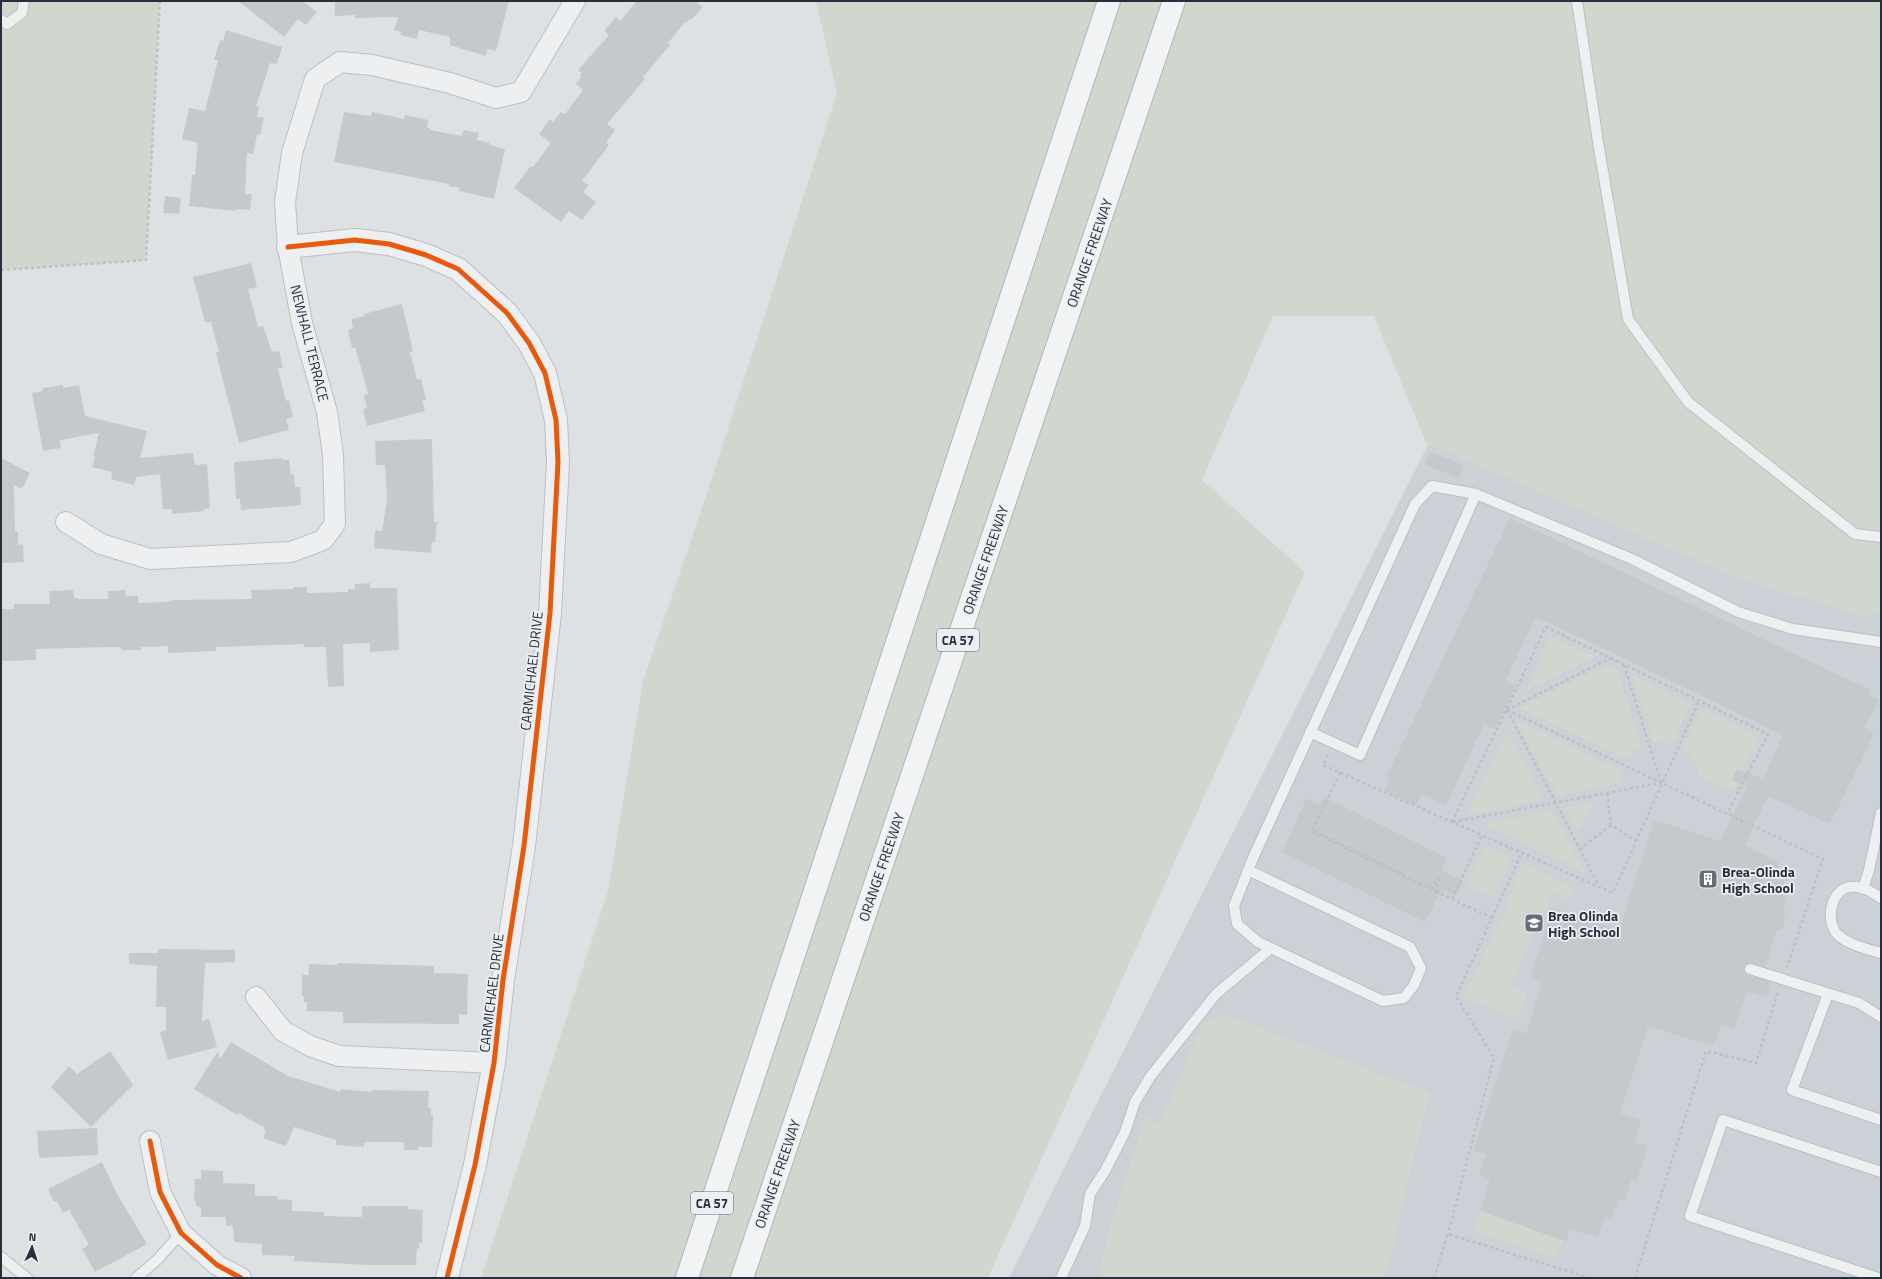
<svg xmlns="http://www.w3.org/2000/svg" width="1882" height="1279" font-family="'Titillium Web',sans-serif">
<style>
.built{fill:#ccd0d7}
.green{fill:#cfd7cf}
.building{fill:#c6c9cc}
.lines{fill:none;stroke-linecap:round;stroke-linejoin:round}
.service-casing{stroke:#bcbfc2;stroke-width:12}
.minor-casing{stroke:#bcbfc2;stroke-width:22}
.tertiary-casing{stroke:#bcbfc2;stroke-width:24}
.motorway-casing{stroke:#b0b4b8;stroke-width:24}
.path{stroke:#bdbfc3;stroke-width:2.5;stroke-dasharray:3 3;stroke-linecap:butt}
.service{stroke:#edeff0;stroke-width:10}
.minor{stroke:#edeff0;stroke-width:20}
.tertiary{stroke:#edeff0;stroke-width:22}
.motorway{stroke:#f2f3f4;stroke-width:22}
.cycleway-casing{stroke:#ebeff3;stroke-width:8}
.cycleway{stroke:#e8590c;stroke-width:5}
.labels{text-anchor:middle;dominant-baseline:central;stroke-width:3.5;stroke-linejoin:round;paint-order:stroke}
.shield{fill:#ebeff3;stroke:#616972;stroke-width:1}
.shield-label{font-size:13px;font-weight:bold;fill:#262f3b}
.street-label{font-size:14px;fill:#262f3b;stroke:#ebeff3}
.poi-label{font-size:14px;font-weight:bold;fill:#262f3b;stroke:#ebeff3;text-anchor:start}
</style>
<rect width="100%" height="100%" fill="#dee1e4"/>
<path class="built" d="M1440 421 1881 567V1278H1009Z"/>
<g class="green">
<path d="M1 1H160L146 260 1 270Z"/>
<path d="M816 1H1881V614L1863 617 1732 576 1426 443 1374 316H1273L1202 480 1305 572 988 1278H481L608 891 643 681 706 496 837 93Z"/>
<path d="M1551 636 1595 657 1526 691Z"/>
<path d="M1609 664 1617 668 1642 747 1634 751 1628 760 1519 707Z"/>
<path d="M1632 675 1691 704 1672 745 1668 743 1654 742Z"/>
<path d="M1701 708 1760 737 1733 792 1699 777 1695 762 1682 750Z"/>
<path d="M1514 719 1622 771 1620 783 1558 796Z"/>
<path d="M1508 732 1545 800 1466 816Z"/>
<path d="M1594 801 1578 832 1564 808Z"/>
<path d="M1552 810 1586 873 1483 824Z"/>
<path d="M1485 845 1512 859 1493 898 1466 885Z"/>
<path d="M1523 863 1575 888 1569 900 1554 893 1511 983 1527 993 1518 1019 1463 997 1508 906 1504 904Z"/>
<path d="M1223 1013 1430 1093 1385 1278H1098L1106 1241 1145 1116 1160 1124 1202 1023Z"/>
<path d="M1481 1211 1563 1240 1556 1259 1473 1232Z"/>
</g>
<g class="building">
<path d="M238 1H302L317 12 306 25 298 19 284 37Z"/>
<path d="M335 1H509L496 51 487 49 486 56 450 45V37L419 30 417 39 400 35 401 32 394 30 398 17 355 18V15L335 16Z"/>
<path d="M637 1H695L703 7 691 20 690 19 686 23 685 22 668 43 670 45 643 77 645 79 607 124 615 130 606 143 609 145 582 181 589 185 583 192 596 202 582 220 569 211 561 222 514 188 531 166 533 167 551 143 539 134 550 119 553 122 561 112 565 114 583 90 576 84 582 76 580 75 582 73 578 70 609 35 604 31 616 17 620 21Z"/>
<path d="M226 30 282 47 277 64 270 63 256 107H259L257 117 264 118 260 135H257L253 154 247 153 245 194H252L250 210 236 209V211L189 206 192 175H195L198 143 182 139 189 108 205 111 218 60H214L220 40 223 41Z"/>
<path d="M344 112 371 116 372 112 404 119 405 115 428 120 427 128H430V130L461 136 464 130 479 133 477 140 490 143 489 145 505 149 494 199 459 191 460 188 449 186V184L334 162Z"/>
<path d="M165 196 181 198 179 214 163 213Z"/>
<path d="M251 263 257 287 248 289 258 327 263 326 272 352 279 351 283 367 278 369 286 401 289 400 293 417 286 419 289 430 239 443 216 353 219 352 211 322H205L193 277Z"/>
<path d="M402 304 413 351 410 352 417 380 421 379 426 400 422 401 425 411 367 426 363 409 367 408 364 395 368 394 360 364 355 347 352 348 348 330 353 328 351 319 365 316 364 314Z"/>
<path d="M63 385V388L79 385 85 416 147 431 140 458 193 453 195 465 207 464 210 508 203 509 204 511 173 514 172 509H163L160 474 136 477 134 485 111 479 112 472 92 467 95 457H93L99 433 60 440 61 448 43 451 32 393 43 391 42 388Z"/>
<path d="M432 439 434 522H437L435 542H432L431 553 374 548 375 530 382 531 387 499 385 465H376L375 441Z"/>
<path d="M1430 452 1464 465 1459 478 1425 465Z"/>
<path d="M1 458 30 473 22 489 14 485 15 532H18V545L23 544 24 562 1 563V480H3L1 479Z"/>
<path d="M282 458 283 460H289L291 475 294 474 295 487H300L301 505 241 510 240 499H236L234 462Z"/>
<path d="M1510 518 1870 690 1868 694 1879 700 1864 728 1874 734 1830 824 1768 796 1745 845 1778 862 1780 878 1784 880 1783 897 1786 899 1783 916 1786 918 1781 931 1777 930 1765 967 1749 963 1744 967V971L1748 975 1771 982 1767 998 1747 991 1734 1029 1721 1025 1713 1046 1648 1026 1620 1113 1641 1120 1635 1142 1648 1146 1636 1182 1631 1180 1625 1200 1618 1199 1612 1219 1605 1216 1598 1237 1569 1229 1567 1242 1481 1211 1490 1179 1479 1175 1486 1154 1473 1151 1513 1029 1526 1034 1542 982 1530 978 1553 908 1619 930 1654 820 1720 841 1747 787 1732 780 1737 769 1763 779 1783 735 1594 644 1536 617 1505 681 1516 686 1495 729 1484 724 1446 806 1422 794 1416 805 1384 791 1390 779 1386 778Z"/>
<path d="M370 583V588H397L399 650 370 652V643L343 644 344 686 328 687 326 647H304V644L216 647V651L168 653V646L141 647V650H121V647H109L36 649V660L1 661V609H14V604H50L49 591 73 590 74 598H77V599H108V591L125 590 126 596H138V603L166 602 173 600 252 599 251 590 293 589V587H307V593L348 592V589H355V584Z"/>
<path d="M1324 797 1447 858 1441 870 1463 881 1456 896 1442 890 1425 922 1282 852 1307 798 1320 805Z"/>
<path d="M158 949 235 950V962L205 963 202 1021 209 1019 217 1047 168 1060 160 1033 166 1030V1007H156L157 966 129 964V953H158Z"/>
<path d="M337 963 434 966V973L468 974 467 1015 459 1014V1024L343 1023V1012L307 1011V1002H304V996H302V975H309V964L337 965Z"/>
<path d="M231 1042 288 1076 340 1092 341 1089 372 1092V1090L429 1091 428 1108H431V1115H433L432 1147H418V1150H404V1142H365L364 1147 336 1145V1140L294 1127 286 1146 263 1138 266 1131 264 1130 265 1128 238 1113 237 1115 194 1089 218 1051 220 1059Z"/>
<path d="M110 1051 133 1085 91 1127 51 1087 69 1066 77 1074Z"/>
<path d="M97 1128 98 1155 39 1158 37 1131Z"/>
<path d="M102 1162 116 1192 147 1244 95 1272 82 1249 89 1245 69 1210 63 1213 57 1201 54 1202 48 1189Z"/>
<path d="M201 1170 223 1171V1183L255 1184V1196H278L277 1199 292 1200V1211L324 1212V1216L362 1217V1206H408V1209L423 1210 422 1243H419V1249L417 1248 416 1265H368L294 1261 295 1256 262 1255V1244L234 1242 233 1226H226V1217H201V1207L196 1206V1201H194L195 1179H201Z"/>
</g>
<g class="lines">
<g class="service-casing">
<g id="service">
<path d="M1577 1 1598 142 1628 319 1688 402 1855 534 1881 537"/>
<path d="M1 20 7 24 22 13 24 1"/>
<path d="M1310 732 1360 755 1476 494"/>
<path d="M1248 870 1410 947 1421 968 1414 985 1404 998 1383 1001 1258 942 1237 924 1234 906 1253 858 1415 504 1432 486 1476 494 1632 559 1738 612 1793 629 1881 642"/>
<path d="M1863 889 1869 870 1881 813"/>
<path d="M1881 898C1872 892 1861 885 1850 887 1830 890 1825 922 1838 935 1849 945 1867 949 1881 953"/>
<path d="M1750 969 1859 1003 1881 1017"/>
<path d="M1828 994 1792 1090 1881 1120"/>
<path d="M1 1257 27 1278"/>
<path d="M136 1278 157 1260 181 1233"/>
<path d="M1061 1278 1085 1226 1090 1194 1105 1171 1125 1132 1135 1102 1150 1077 1216 994 1271 948"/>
<path d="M1878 1278 1690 1216 1723 1120 1881 1172"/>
</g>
</g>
<g class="minor-casing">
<g id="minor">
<path d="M66 522 101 544 150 559 291 552 323 540 335 524 333 455 327 412 302 323 288 247 285 202 292 153 315 79 340 62 372 65 450 83 496 98 521 92 575 1"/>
<path d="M256 997 283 1031 310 1046 339 1056 494 1063"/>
<path d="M150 1141 160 1192 181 1233 217 1265 241 1278"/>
</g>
</g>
<g class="tertiary-casing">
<path id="tertiary" d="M288 247 355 240 389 244 426 255 458 269 507 313 529 343 545 373 556 420 558 462 550 613 524 846 503 980 494 1063 475 1165 447 1278"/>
</g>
<g class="motorway-casing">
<g id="motorway">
<path d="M687 1278 1109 1"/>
<path d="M742 1278 1174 1"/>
</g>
</g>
<g class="path">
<path d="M1 270 146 260 160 1"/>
<path d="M1624 665 1661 782"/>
<path d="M1507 710 1823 859 1787 967"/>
<path d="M1507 710 1599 886"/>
<path d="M1507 710 1611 658"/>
<path d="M1328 755 1323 765 1613 893 1699 701"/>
<path d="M1340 773 1312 830 1403 874"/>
<path d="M1607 793 1611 825 1636 841"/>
<path d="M1452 822 1546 627 1768 734 1727 814"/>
<path d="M1453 822 1660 783"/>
<path d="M1311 832 1492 918 1456 996 1494 1058 1448 1234"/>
<path d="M1580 849 1611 825"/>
<path d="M1431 887 1433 888 1438 877 1441 879 1435 891"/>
<path d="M1452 899 1482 835"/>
<path d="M1492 918 1522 852"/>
<path d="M1434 1278 1448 1234 1590 1278"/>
<path d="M1635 1278 1706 1051 1756 1063 1778 992"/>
</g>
<use href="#service" class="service"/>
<use href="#minor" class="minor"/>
<use href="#tertiary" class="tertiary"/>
<use href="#motorway" class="motorway"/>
<g class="cycleway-casing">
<g id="cycleway">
<path d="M288 247 355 240 389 244 426 255 458 269 507 313 529 343 545 373 556 420 558 462 550 613 524 846 503 980 494 1063 475 1165 447 1278"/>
<path d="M150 1141 160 1192 181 1233 217 1265 241 1278"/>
</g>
</g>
<use href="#cycleway" class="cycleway"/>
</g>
<defs>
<g id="building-square" transform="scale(1)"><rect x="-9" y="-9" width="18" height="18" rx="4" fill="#666d76" stroke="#ebeff3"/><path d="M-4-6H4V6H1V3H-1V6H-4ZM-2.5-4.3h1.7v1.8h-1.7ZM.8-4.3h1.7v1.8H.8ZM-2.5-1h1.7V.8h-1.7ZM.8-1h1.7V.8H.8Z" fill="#fff"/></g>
<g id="school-square" transform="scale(1)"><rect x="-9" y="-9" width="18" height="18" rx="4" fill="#666d76" stroke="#ebeff3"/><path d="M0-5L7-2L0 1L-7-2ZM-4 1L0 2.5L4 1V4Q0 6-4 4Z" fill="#fff"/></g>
</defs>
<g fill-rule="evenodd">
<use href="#building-square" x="1708" y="879"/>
<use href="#school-square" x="1534" y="923"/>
</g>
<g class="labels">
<g class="shield">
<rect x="937" y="629" width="42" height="22" rx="3"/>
<rect x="691" y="1192" width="42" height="22" rx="3"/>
</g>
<g class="shield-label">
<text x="958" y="640">CA 57</text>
<text x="712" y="1203">CA 57</text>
</g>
<g class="street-label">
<text transform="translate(1089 253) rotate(-71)">ORANGE FREEWAY</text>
<text transform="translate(310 343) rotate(76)">NEWHALL TERRACE</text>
<text transform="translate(985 560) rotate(-71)">ORANGE FREEWAY</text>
<text transform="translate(531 671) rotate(-84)">CARMICHAEL DRIVE</text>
<text transform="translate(881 867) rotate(-71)">ORANGE FREEWAY</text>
<text transform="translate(491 993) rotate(-83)">CARMICHAEL DRIVE</text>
<text transform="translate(777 1174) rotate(-71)">ORANGE FREEWAY</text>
</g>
<g class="poi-label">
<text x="1722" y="871">Brea-Olinda<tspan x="1722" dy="16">High School</tspan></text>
<text x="1548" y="915">Brea Olinda<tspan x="1548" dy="16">High School</tspan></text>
</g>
</g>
<rect width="1882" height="1279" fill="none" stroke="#262f3b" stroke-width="4"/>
<g transform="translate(32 1247) rotate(3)" stroke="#ebeff3" stroke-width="3" paint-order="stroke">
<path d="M0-3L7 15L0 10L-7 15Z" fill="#262f3b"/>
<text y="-6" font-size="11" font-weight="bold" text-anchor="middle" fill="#262f3b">N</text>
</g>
</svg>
